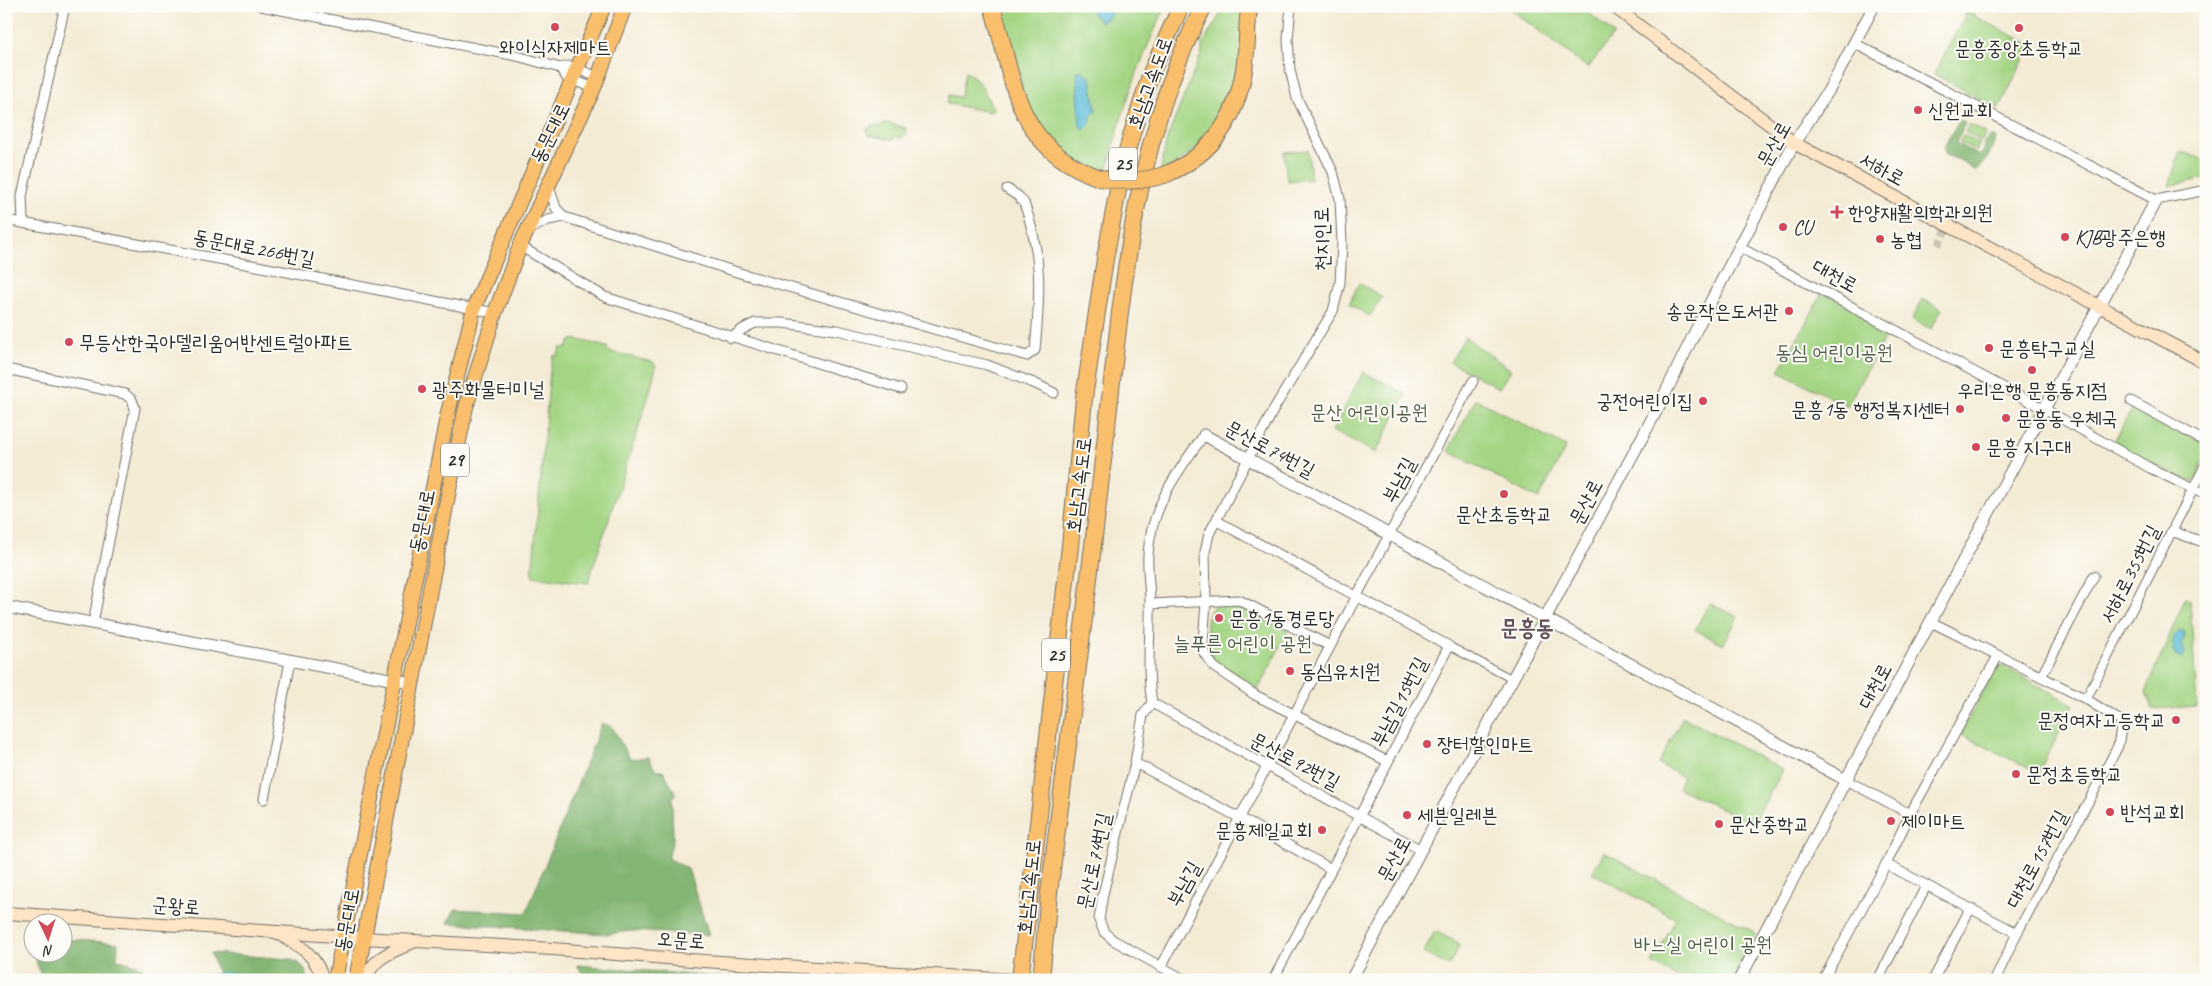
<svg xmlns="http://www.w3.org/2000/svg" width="2212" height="986" font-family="Caveat,'Poor Story',sans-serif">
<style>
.green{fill:#a4d584;stroke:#688058}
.forest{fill:#83b672;stroke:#57704e}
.water{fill:#5abbd8;stroke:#427382}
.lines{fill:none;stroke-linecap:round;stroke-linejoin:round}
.stream{stroke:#5abbd8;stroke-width:3}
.pedestrian-tunnel{stroke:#ccc5b3;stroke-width:7;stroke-dasharray:7 3.5;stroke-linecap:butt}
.pedestrian-casing{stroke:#716e66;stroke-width:9}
.minor-casing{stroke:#716e66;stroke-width:11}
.tertiary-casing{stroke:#716e66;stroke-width:13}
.secondary-casing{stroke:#716e66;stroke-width:14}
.primary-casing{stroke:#716e66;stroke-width:16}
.motorway-casing{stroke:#716e66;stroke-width:18}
.pedestrian{stroke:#fff;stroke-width:7}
.minor{stroke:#fff;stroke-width:9}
.tertiary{stroke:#fff;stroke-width:11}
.secondary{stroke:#fde5c5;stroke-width:12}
.primary{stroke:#f9bf6d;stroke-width:14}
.motorway{stroke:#f9bf6d;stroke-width:16}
.motorway-bridge-casing{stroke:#716e66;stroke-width:18;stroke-linecap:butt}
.motorway-bridge{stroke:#f9bf6d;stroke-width:16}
.poi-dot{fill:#d1495b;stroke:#fdfcf7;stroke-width:2}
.labels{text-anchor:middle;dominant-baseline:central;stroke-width:4;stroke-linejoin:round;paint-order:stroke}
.shield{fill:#fdfcf7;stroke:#6a6a68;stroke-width:1}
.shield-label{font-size:19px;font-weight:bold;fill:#2b2b2b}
.poi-label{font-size:20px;fill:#2b2b2b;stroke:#fdfcf7;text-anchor:start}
.street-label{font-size:20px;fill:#2b2b2b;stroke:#fdfcf7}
.park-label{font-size:20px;fill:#4f5e46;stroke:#fdfcf7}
.quarter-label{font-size:22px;font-weight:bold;fill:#635059;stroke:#fdfcf7}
</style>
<rect width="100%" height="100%" fill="#fdfcf7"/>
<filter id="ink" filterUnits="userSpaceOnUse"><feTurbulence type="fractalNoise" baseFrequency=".02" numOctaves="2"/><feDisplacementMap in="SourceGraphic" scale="10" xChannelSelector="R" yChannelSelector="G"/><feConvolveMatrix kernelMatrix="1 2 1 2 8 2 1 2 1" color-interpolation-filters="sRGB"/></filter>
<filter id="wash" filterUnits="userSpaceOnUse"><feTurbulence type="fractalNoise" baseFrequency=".0096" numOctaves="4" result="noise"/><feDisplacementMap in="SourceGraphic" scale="20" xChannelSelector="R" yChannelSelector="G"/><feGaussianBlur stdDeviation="1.12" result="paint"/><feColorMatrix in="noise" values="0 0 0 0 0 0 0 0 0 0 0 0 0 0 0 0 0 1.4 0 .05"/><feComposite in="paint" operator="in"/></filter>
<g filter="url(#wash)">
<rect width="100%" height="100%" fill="#f4ebd5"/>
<g class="green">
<path d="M996 6H1166C1140 59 1120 115 1107 172L1078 164 1035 127Z"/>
<path d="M1225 6H1249L1226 125 1159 177 1167 138 1202 52V45Z"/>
<path d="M1506 6H1581L1614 34 1588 68Z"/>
<path d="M1967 12 2031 45 1999 109 1934 74Z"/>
<path d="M965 72C979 75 986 96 993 108L991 112 947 104 949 95 959 97 961 95Z"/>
<path d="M888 123 906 128 905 134 902 138 894 137 893 140 868 135 867 129 873 125 879 126Z"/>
<path d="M1969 124 1986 133 1982 141 1965 132Z"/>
<path d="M1963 135 1980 143 1976 151 1960 142Z"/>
<path d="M1308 150 1311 179 1287 181 1284 152Z"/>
<path d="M2180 151 2206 160V178L2169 186Z"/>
<path d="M1359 283 1382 297 1370 316 1349 304Z"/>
<path d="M1823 292 1890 328 1847 406 1779 371Z"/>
<path d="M1923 299 1942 309 1931 329 1912 319Z"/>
<path d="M1465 337 1511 370 1499 388 1450 362Z"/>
<path d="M575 339 607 347V351L653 362 656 366 649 395 588 583 532 576 550 371 553 356 558 355 560 348H567L570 341Z"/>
<path d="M1363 372 1406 394 1376 453 1332 431Z"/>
<path d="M1476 399 1566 447 1539 499 1448 451Z"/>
<path d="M2133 407 2204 444 2206 455 2195 480 2187 481 2113 443Z"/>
<path d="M2185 598 2190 600 2197 706 2152 709 2146 692Z"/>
<path d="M1237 603 1289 629 1258 690C1233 675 1206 668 1207 634 1207 620 1206 616 1215 605Z"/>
<path d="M1709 603 1738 617 1724 644 1695 630Z"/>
<path d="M2003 666 2074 705 2038 773 1960 734 1996 668Z"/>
<path d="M1683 717 1783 770 1753 824 1678 788 1683 777 1658 764Z"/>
<path d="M1604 852 1756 933 1732 980H1681L1652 963 1676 919 1592 873Z"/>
<path d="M1435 931 1460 944 1449 966 1423 953Z"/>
</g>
<g class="forest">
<path d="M1959 120 1965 123 1956 143 1979 156 1984 150V142L1990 137H1995L1996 139 1988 157 1978 169 1974 170 1960 160 1945 155 1944 147Z"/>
<path d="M602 723 612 727 630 759 648 757 655 769 664 772 676 794 672 799 673 839 668 858 688 869 709 935 631 931 608 934 448 923 455 909 526 913Z"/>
<path d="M63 939 118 943 117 959 142 967V980H42L34 954H62Z"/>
<path d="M211 953 289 959 299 963 307 973 306 980H220Z"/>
<path d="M577 965 751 980H587Z"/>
</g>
<g class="water">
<path d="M1092 6H1114L1109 17 1101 22 1092 14Z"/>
<path d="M1081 70 1091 78 1096 111 1091 116V122L1084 130 1080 127 1077 72Z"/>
<path d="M2180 631H2183L2185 637 2181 645 2185 652 2183 659 2175 655C2171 646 2171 637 2180 631Z"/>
</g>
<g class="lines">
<g class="stream">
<path d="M193 980C208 974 236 970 249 980"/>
<path d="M510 980V976"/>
</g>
</g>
</g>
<g filter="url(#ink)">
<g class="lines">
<path class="pedestrian-tunnel" d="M1938 245 1958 207"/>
<g class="pedestrian-casing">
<path id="pedestrian" d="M1449 646 1512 679"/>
</g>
<g class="minor-casing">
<g id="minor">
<path d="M261 6 517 56 560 68 569 66 598 77"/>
<path d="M1291 6 1288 39 1290 70 1297 98 1333 172 1340 199 1342 243 1340 283 1333 311 1275 407 1209 534 1205 552 1206 602 1203 644 1204 653 1214 667 1255 695 1387 761"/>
<path d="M1854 43 2156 200 2206 190"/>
<path d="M560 68 567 78 594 88"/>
<path d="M564 217 740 273 1027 356 1035 350C1040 297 1043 255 1024 203L1018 196 1007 189"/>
<path d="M6 220 257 266 495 313"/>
<path d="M23 222 22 196 65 6"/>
<path d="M527 231 548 220 564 217 556 208 548 184"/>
<path d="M520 246 605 297 901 389"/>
<path d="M1739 247 2044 409 2150 468 2193 489 2206 493"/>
<path d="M731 338 743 329 755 323H782L837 330 987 365 1036 384 1054 393"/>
<path d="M6 369 125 394 132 400 135 408 93 623"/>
<path d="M2131 401 2206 442"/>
<path d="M1217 521 1449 646 1273 980"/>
<path d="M2171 531 2206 543"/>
<path d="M1150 604 1239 600 1330 646"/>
<path d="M1931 622 2086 699 2122 722 2118 746 2105 771 2017 933 1995 980"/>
<path d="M2041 677 2094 576"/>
<path d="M2086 699 2206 464"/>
<path d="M1152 703 1421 850"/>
<path d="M1135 763 1240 818 1331 869"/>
<path d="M1846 780 1910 814"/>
<path d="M264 799 290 661"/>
<path d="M1886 864 2017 933"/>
<path d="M1161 967 1389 535 1473 381"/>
<path d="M1185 980 1113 940 1104 932 1099 920 1103 894 1135 763 1143 715 1152 703C1146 668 1151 638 1150 604 1150 587 1147 571 1148 554 1151 507 1177 472 1204 435"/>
<path d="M1823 980 1886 864 1910 814 1998 656"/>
<path d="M1878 980 1926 886"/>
<path d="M1933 980 1970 909"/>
</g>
</g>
<g class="tertiary-casing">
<g id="tertiary">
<path d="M1204 435 1846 780"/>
<path d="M6 607 411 683"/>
<path d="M1351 980 1660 404 1698 326 1794 143 1829 90 1874 6"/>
<path d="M1739 980 2156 200"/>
</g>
</g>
<g class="secondary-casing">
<g id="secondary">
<path d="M1613 6 1794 143 2206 363"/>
<path d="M6 913 363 938 553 949 704 961 1015 980"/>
<path d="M276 932C299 946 315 952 323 980"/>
<path d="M365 980C375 955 391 953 413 942"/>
</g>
</g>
<g class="primary-casing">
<g id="primary">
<path d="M335 980 447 417 474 308 604 6"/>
<path d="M356 980 450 485 466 407 495 313 520 246 594 88 625 6"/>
</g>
</g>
<g class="motorway-casing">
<g id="motorway">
<path d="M992 6C1016 83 1013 147 1100 178"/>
<path d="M1164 175C1218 153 1242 109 1246 52 1248 37 1246 21 1250 6"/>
<path d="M1020 980 1070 546 1084 398 1105 259 1122 168 1133 130 1151 73 1181 6"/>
<path d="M1041 980 1049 893C1067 752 1086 610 1102 469 1121 313 1129 147 1204 6"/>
</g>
</g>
<use href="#pedestrian" class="pedestrian"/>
<use href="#minor" class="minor"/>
<use href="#tertiary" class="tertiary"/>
<use href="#secondary" class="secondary"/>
<use href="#primary" class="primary"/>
<use href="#motorway" class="motorway"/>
<g class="motorway-bridge-casing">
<path id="motorway-bridge" d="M1100 178C1123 182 1141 182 1164 175"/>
</g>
<use href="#motorway-bridge" class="motorway-bridge"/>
</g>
</g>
<g class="poi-dot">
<circle cx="555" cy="27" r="5"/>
<circle cx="2019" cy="28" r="5"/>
<circle cx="1918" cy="110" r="5"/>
<path d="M1834.5 204.5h5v5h5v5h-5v5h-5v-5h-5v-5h5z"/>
<circle cx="1783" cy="227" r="5"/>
<circle cx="2065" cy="237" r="5"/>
<circle cx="1880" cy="239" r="5"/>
<circle cx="1789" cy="311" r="5"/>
<circle cx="69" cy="342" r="5"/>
<circle cx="1989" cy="348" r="5"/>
<circle cx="2032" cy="370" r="5"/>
<circle cx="422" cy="389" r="5"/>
<circle cx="1703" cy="401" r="5"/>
<circle cx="1960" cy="409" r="5"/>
<circle cx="2006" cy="418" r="5"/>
<circle cx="1976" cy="447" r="5"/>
<circle cx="1504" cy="494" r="5"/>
<circle cx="1219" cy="618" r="5"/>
<circle cx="1290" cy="671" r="5"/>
<circle cx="2176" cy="720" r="5"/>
<circle cx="1427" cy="744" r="5"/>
<circle cx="2016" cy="774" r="5"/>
<circle cx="2110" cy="812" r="5"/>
<circle cx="1407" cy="815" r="5"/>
<circle cx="1891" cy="821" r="5"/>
<circle cx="1719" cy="824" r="5"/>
<circle cx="1322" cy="830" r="5"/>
</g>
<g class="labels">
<g class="shield">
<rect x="1109" y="147.5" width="28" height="33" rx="4"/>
<rect x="441" y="443.5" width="28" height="33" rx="4"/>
<rect x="1042" y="638.5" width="28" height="33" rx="4"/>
</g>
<g class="shield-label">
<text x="1123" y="164">25</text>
<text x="455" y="460">29</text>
<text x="1056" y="655">25</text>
</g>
<g class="poi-label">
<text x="555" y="47" text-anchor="middle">와이식자제마트</text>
<text x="2019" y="48" text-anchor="middle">문흥중앙초등학교</text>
<text x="1928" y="110">신원교회</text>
<text x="1848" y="212">한양재활의학과의원</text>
<text x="1793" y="227">CU</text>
<text x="2075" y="237">KJB광주은행</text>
<text x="1890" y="239">농협</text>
<text x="1779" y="311" text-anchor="end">송운작은도서관</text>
<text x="79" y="342">무등산한국아델리움어반센트럴아파트</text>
<text x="1999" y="348">문흥탁구교실</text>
<text x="432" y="389">광주화물터미널</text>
<text x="2032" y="390" text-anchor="middle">우리은행 문흥동지점</text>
<text x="1693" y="401" text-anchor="end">궁전어린이집</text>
<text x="1950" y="409" text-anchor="end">문흥1동 행정복지센터</text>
<text x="2016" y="418">문흥동 우체국</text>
<text x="1986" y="447">문흥 지구대</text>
<text x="1504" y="514" text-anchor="middle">문산초등학교</text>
<text x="1229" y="618">문흥1동경로당</text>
<text x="1300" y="671">동심유치원</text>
<text x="2166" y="720" text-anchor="end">문정여자고등학교</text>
<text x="1437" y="744">장터할인마트</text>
<text x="2026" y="774">문정초등학교</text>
<text x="2120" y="812">반석교회</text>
<text x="1417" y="815">세븐일레븐</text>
<text x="1901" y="821">제이마트</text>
<text x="1729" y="824">문산중학교</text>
<text x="1312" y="830" text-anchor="end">문흥제일교회</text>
</g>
<g class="street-label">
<text transform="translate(1150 83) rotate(-70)">호남고속도로</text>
<text transform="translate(550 133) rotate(-64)">동문대로</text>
<text transform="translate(1774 144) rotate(-61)">문산로</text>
<text transform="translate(1882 169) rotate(28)">서하로</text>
<text transform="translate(1322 239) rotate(-91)">천지인로</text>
<text transform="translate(254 248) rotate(11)">동문대로266번길</text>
<text transform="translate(1835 276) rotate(28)">대천로</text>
<text transform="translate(1270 449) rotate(28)">문산로74번길</text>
<text transform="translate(1399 480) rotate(-62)">부남길</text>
<text transform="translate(1079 485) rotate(-83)">호남고속도로</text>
<text transform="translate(1586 502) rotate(-62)">문산로</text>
<text transform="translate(422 521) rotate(-79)">동문대로</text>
<text transform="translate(2130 574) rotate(-63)">서하로355번길</text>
<text transform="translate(1875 686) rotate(-62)">대천로</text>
<text transform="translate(1399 702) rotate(-62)">부남길15번길</text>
<text transform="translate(1295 761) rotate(28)">문산로92번길</text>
<text transform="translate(1394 859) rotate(-62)">문산로</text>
<text transform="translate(2037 859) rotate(-62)">대천로157번길</text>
<text transform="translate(1094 861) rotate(-78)">문산로74번길</text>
<text transform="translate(1184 884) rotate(-61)">부남길</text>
<text transform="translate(1029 887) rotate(-84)">호남고속도로</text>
<text transform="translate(176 906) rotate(4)">군왕로</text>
<text transform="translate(347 920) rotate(-80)">동문대로</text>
<text transform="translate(681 940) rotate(4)">오문로</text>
</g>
<g class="park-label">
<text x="1834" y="352">동심 어린이공원</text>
<text x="1369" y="412">문산 어린이공원</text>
<text x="1243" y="643">늘푸른 어린이 공원</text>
<text x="1703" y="944">바느실 어린이 공원</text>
</g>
<g class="quarter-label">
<text x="1527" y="628">문흥동</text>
</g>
</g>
<rect width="2212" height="986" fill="none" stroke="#fdfcf7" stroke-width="25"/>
<g transform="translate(48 938) rotate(176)"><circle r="24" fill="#fdfcf7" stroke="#a9a8a5"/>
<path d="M0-4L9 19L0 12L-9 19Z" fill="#d1495b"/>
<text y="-8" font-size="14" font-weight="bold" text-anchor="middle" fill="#2b2b2b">N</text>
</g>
</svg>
